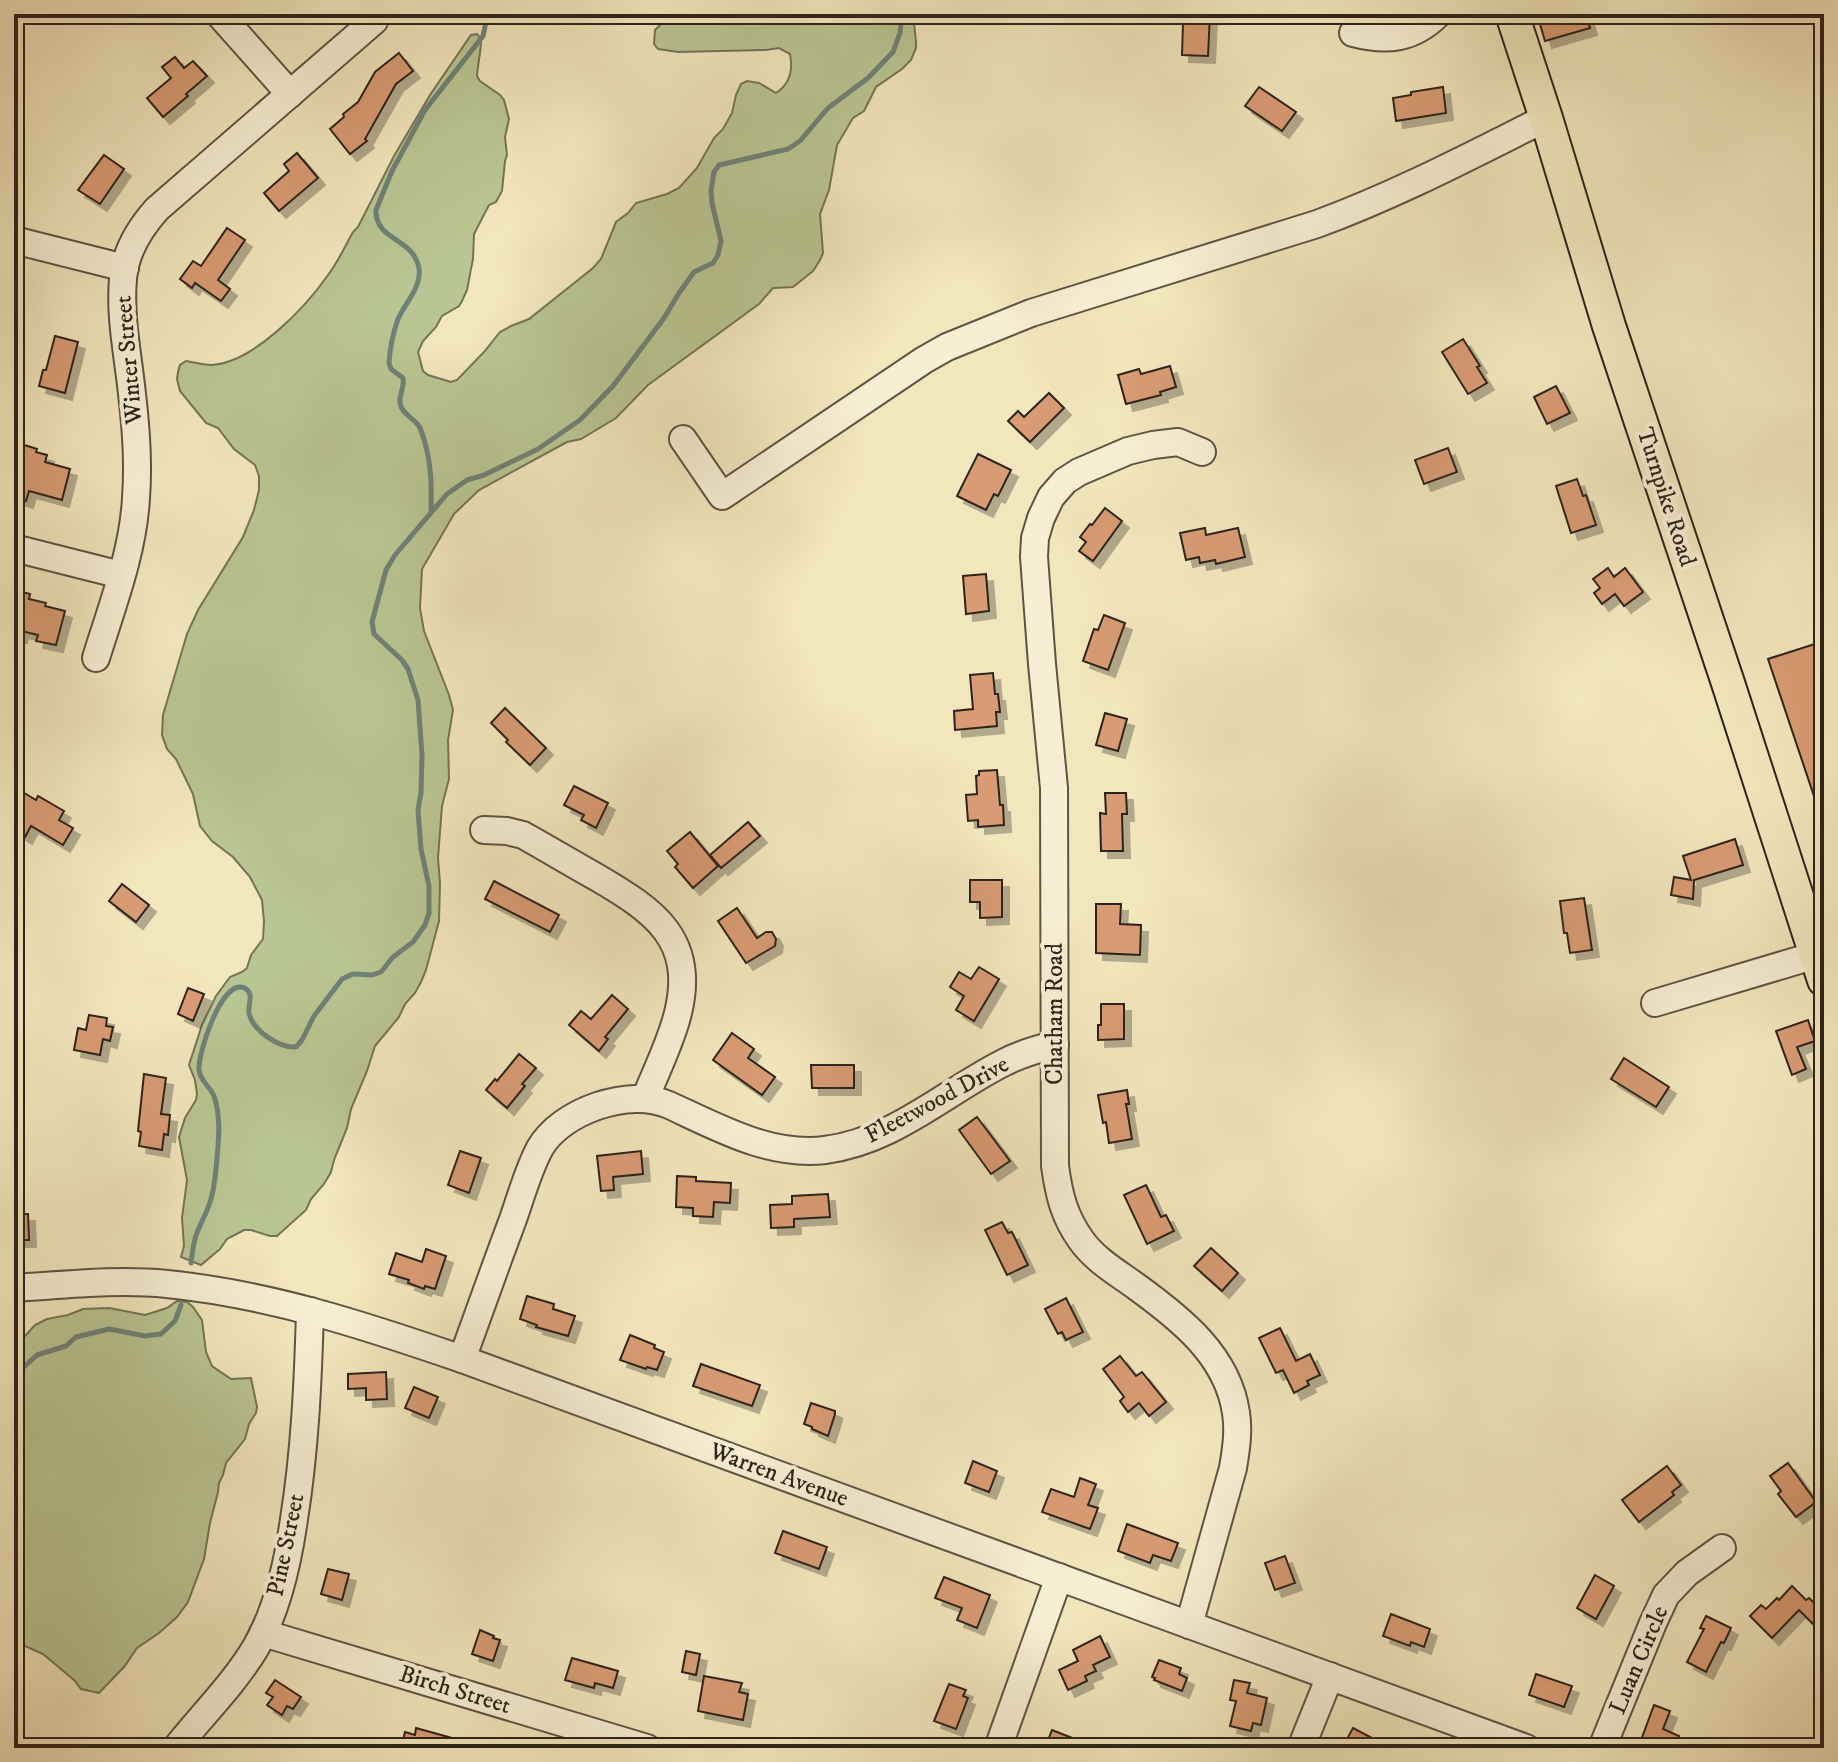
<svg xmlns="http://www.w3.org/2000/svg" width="1838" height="1762" font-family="'IM FELL DW Pica',serif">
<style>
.green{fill:#b9c592;stroke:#737456;stroke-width:2}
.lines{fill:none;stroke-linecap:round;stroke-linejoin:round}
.stream{stroke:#6f8176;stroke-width:5}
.building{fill:#d89b73;stroke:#2d241a;stroke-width:2;filter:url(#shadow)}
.minor-casing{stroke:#5e5443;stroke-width:30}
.major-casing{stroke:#2d241a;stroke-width:36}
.minor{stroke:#f7efd4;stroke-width:26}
.major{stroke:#f2e6bd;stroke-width:32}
.labels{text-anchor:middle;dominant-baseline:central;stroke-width:8;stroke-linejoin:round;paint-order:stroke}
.street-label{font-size:24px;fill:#2d241a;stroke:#f7efd4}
</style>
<defs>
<filter id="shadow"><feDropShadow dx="7" dy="7" stdDeviation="0" flood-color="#0004"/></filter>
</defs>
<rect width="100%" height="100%" fill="#f2e6bd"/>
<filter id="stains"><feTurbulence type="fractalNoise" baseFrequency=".0025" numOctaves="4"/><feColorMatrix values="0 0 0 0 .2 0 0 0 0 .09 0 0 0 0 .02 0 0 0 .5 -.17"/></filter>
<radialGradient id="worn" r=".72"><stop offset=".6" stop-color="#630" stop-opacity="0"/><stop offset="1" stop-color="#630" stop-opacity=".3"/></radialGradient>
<g class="green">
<path d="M674 14 728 16 913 14 916 42V48L911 60 902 69 876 87 864 111 853 118 837 145 829 190 820 214 823 253 820 260 813 271 793 287 773 288 759 304 648 385 616 418 581 439 567 442 479 490 454 514 422 569 420 608 424 631 449 695 453 710 448 740 449 779 442 806 438 858 440 883 439 921 426 970 421 982 415 993 405 1004 399 1017 375 1046 367 1071 351 1109 347 1128 334 1160 331 1172 324 1184 311 1199 306 1210 277 1236H270L251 1230H244L227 1239 220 1249 201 1265 181 1257 184 1246 182 1218 187 1180 179 1137 185 1118 196 1100 197 1094 195 1080 189 1065 202 1025 216 996 230 977 242 972 247 968 251 955 263 939 264 921 262 900 250 877 233 857 212 841 200 826 193 794 176 759 167 749 162 735 163 715 187 634 198 610 243 537 254 510 259 490V476L255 465 234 449 218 428 206 423 180 391 177 379 178 372 180 365 186 361C194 362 203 365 211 365 253 363 305 308 328 275 338 262 345 246 353 232L358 227 394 156 430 95 471 35 477 34 481 39C481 52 478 63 477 76L480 81 500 95 504 100 509 119 505 137 507 155 505 161 502 191 496 202 489 205 474 234 473 259 467 290 462 301 459 306 442 316 436 327 423 341 418 352 423 371 428 375 451 382 457 380 484 352 500 332 511 326 529 319 593 268 601 259 616 222 628 213 636 203 667 194 679 188 697 168 714 138 723 129 732 113 736 95 741 84 747 81 759 83 776 93C790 84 793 69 790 54L779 48 766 50 678 52 658 49 654 44 655 30 669 16Z"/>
<path d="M177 1301 187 1302 193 1307 202 1320 206 1352 212 1366 231 1379 251 1378 257 1407 256 1413 249 1424 245 1439 226 1463 223 1475 219 1483 218 1492 210 1523 204 1559 188 1602 177 1617 159 1633 137 1648 124 1667 99 1693 81 1689 74 1680 43 1654 23 1645 19 1646 14 1653V1348L35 1325 47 1319 68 1315 83 1309 109 1308 145 1315 167 1308Z"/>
</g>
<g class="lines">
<g class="stream">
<path d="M431 511C432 483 431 455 420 428 416 419 401 414 400 403 399 394 405 387 403 378L391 369 389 363C390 348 393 333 398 319 405 303 422 287 419 268 413 237 375 241 376 210L392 171 425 110 483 36 486 22 483 14"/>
<path d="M191 1263C192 1255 193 1247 195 1239 198 1227 205 1217 209 1205 213 1194 215 1181 216 1169 218 1146 222 1119 214 1096 210 1086 200 1081 199 1070 198 1053 220 985 241 987 246 988 249 990 250 995 251 1001 248 1007 249 1013 253 1031 279 1048 296 1047L302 1040 314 1016 342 979 353 974 372 975 381 972 393 957 413 942 425 925 429 913V886L421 849 418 810 421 793 422 755 418 700 408 669 402 660 374 634 372 622 386 570 395 555 447 494 467 480 484 475 538 449 580 420 613 386 664 318 679 293 694 272 713 263 718 255 721 241 712 203 711 191 714 172 719 165 788 149 800 141 828 108 868 78 893 52 900 33 902 14"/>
<path d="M14 1376 37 1355 66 1346 76 1337 109 1329 145 1336 161 1334 175 1321 181 1305"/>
</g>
</g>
<g class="building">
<path d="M1187 14H1210L1208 56 1182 55 1183 24H1186Z"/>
<path d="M1537 14H1586L1590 28 1545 41Z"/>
<path d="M399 53 413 71 396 84 365 139 367 141 350 154 330 129 344 117 343 114 358 102 375 72Z"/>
<path d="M175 57 184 68 193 61 207 76 186 94 188 96 163 117 147 98 171 78 162 67Z"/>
<path d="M1259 87 1296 112 1282 131 1245 106Z"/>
<path d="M1443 87 1446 113 1396 121 1393 98 1411 95V92Z"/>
<path d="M297 153 318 178 279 211 264 193 289 171 284 164Z"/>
<path d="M104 155 124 169 100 204 78 190Z"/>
<path d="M227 228 245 240 218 280 230 289 221 301 195 283 192 288 180 279 193 261 201 266Z"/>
<path d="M55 336 78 342 65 393 39 386 43 370H46Z"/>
<path d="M1463 339 1480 366 1477 367 1487 383 1468 394 1442 352Z"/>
<path d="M1170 366 1176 387 1160 392 1161 395 1126 404 1118 375 1139 369 1141 374Z"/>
<path d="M1556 386 1570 413 1547 424 1534 397Z"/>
<path d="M1049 393 1064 408 1030 442 1008 421 1018 411 1024 417Z"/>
<path d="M18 443 37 449 36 452 47 455 45 462 70 469 62 500 29 491 26 501 14 497V456Z"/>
<path d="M1448 448 1457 472 1424 484 1415 460Z"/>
<path d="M978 454 1011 470 998 496 994 494 986 510 957 496Z"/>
<path d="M1577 479 1583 496 1586 495 1596 525 1571 533 1556 486Z"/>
<path d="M1105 508 1122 521 1093 561 1079 551 1086 542 1080 537 1090 524 1092 525Z"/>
<path d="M1205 528 1206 535 1238 528 1245 557 1216 564 1215 560 1200 563 1199 557 1186 560 1180 533Z"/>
<path d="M1608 568 1614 577 1625 568 1643 592 1624 606 1615 594 1602 604 1594 593 1600 588 1593 579Z"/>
<path d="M986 574 989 611 966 614 963 576Z"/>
<path d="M14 590 30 594 29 599 46 603 45 606 65 611 56 645 36 641 38 635 21 631 20 636H14Z"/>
<path d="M1104 615 1125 623 1108 670 1083 661 1094 629 1098 630Z"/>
<path d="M1824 641V817H1821L1768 659Z"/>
<path d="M993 673 995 694H998L1000 712H996L997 726 955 730 954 711 973 709 970 675Z"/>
<path d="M505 708 546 748 530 765 506 742 508 740 491 723Z"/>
<path d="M1105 713 1127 719 1118 751 1096 745Z"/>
<path d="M997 770 1000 805H1003L1004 825 978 827V820L968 821 966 795 977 794 976 776 979 775V771Z"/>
<path d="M574 786 608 803 596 828 581 820 584 815 564 805Z"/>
<path d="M21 791 36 800 38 796 64 811 59 820 73 828 63 845 31 826 25 837 14 830V803Z"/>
<path d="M1105 793H1126L1127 814H1122L1123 851H1101L1100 813 1106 814Z"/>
<path d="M748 822 760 836 721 868 710 855Z"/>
<path d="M690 832 718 866 693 888 675 867 678 864 667 851Z"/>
<path d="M1735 839 1743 865 1694 880 1693 899 1671 895 1674 877 1691 880 1683 856Z"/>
<path d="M970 880H1002V917L980 918V902H970Z"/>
<path d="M494 881 559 915 550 932 485 899Z"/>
<path d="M122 884 149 905 136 922 109 901Z"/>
<path d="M1584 898 1592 950 1570 953 1567 933H1564L1560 901Z"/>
<path d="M1096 904H1121L1120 924 1141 925 1140 955 1096 953Z"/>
<path d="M737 908 757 938 766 932H772L776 939 775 946 746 963 718 921Z"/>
<path d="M979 967 999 979 974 1021 956 1010 964 996 950 987 959 972 971 979Z"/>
<path d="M188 988 204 994 193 1021 178 1014Z"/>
<path d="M612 995 628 1009 605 1037 608 1039 599 1051 569 1025 581 1011 591 1019Z"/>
<path d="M1101 1004H1124V1039L1098 1040V1025H1101Z"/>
<path d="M89 1015 107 1018 106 1026 113 1027 110 1041 103 1039 100 1055 74 1050 78 1028 86 1030Z"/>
<path d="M1808 1020 1815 1041 1797 1047 1806 1069 1792 1075 1776 1031Z"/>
<path d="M732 1033 754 1049 748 1058 775 1077 762 1095 713 1060Z"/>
<path d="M519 1054 536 1068 522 1084 525 1086 507 1108 486 1090 495 1079 497 1081Z"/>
<path d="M1624 1058 1669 1087 1656 1107 1611 1079Z"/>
<path d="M811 1065H854V1088H812Z"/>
<path d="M144 1074 166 1078 161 1114 170 1115 168 1135 164 1134 162 1150 139 1146 141 1132 138 1131Z"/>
<path d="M1127 1090 1129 1104H1126L1132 1139 1109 1143 1106 1122 1103 1123 1098 1095Z"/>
<path d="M977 1117 1010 1161 991 1174 959 1130Z"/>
<path d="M460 1151 481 1158 469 1193 448 1185Z"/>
<path d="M641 1151 643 1174 613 1177 614 1190 601 1191 597 1156Z"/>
<path d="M677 1176 696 1177V1181L731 1183 730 1203 714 1202 713 1217 693 1216V1208L676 1207Z"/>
<path d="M1146 1185 1161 1217 1166 1215 1174 1231 1147 1244 1124 1195Z"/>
<path d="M828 1194 830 1217 794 1219V1227L771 1228 770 1205 792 1204V1196Z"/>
<path d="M14 1214H28L29 1240H14Z"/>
<path d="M1002 1222 1008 1233 1012 1232 1028 1265 1007 1275 985 1230Z"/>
<path d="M1211 1248 1238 1273 1222 1291 1194 1266Z"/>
<path d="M426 1249 446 1256 435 1289 425 1286 424 1289 408 1283 409 1280 389 1274 396 1253 422 1262Z"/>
<path d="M527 1296 554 1304 553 1309 575 1316 568 1336 536 1327 537 1325 520 1319Z"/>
<path d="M1066 1298 1083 1332 1066 1340 1062 1332 1058 1334 1045 1309Z"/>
<path d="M1280 1328 1296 1361 1310 1354 1320 1375 1307 1381 1309 1385 1294 1393 1283 1370 1276 1373 1259 1338Z"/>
<path d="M630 1335 655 1345 654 1348 664 1352 657 1370 647 1367 646 1369 620 1360Z"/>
<path d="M1120 1356 1136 1376 1142 1372 1166 1402 1149 1416 1139 1403 1128 1412 1120 1401 1124 1397 1103 1369Z"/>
<path d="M701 1364 760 1385 752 1406 693 1386Z"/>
<path d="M386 1372 387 1399 366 1400V1388L348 1389V1374Z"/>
<path d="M414 1387 438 1397 429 1418 405 1408Z"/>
<path d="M811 1403 835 1411V1414L828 1436 812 1429V1427L804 1424Z"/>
<path d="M973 1461 997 1471 989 1492 965 1483Z"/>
<path d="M1788 1463 1816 1502 1796 1517 1778 1494 1781 1491 1770 1476Z"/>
<path d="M1667 1466 1681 1485 1672 1492 1674 1495 1639 1522 1622 1500Z"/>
<path d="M1080 1478 1096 1484 1088 1505 1098 1508 1090 1529 1042 1512 1051 1489 1074 1497Z"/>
<path d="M1127 1524 1178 1543 1171 1561 1153 1555 1150 1563 1118 1551Z"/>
<path d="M783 1531 827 1547 819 1569 775 1553Z"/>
<path d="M1285 1556 1295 1583 1275 1590 1265 1563Z"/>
<path d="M328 1569 349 1574 342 1600 321 1594Z"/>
<path d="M1595 1575 1614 1586 1596 1619 1577 1608Z"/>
<path d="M944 1577 990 1595 977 1628 957 1620 962 1608 935 1598Z"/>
<path d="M1792 1586 1806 1600 1809 1598 1824 1612V1617L1815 1626 1799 1610 1772 1638 1750 1616 1761 1605 1766 1609 1777 1598 1779 1600Z"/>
<path d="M1391 1614 1430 1629 1424 1647 1411 1642 1410 1646 1383 1636Z"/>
<path d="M1706 1616 1731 1628 1724 1643 1721 1642 1706 1672 1687 1662 1704 1629 1700 1628Z"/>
<path d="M480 1630 494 1636 493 1638 500 1640 493 1661 472 1654Z"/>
<path d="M1100 1636 1110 1657 1093 1665 1096 1671 1085 1676 1087 1681 1068 1690 1059 1670 1078 1661 1073 1650Z"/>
<path d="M686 1651 700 1654 696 1675 682 1672Z"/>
<path d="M572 1658 618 1671 613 1688 595 1683 594 1688 565 1680Z"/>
<path d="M1159 1660 1181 1668 1179 1674 1187 1678 1182 1691 1154 1680 1155 1678 1152 1677Z"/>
<path d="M1536 1674 1572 1686 1564 1707 1529 1695Z"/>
<path d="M704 1676 742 1683 739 1692 748 1694 743 1720 698 1711Z"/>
<path d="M275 1680 301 1697 293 1709 287 1706 282 1715 267 1705 273 1697 266 1693Z"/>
<path d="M1234 1680 1250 1683 1247 1693 1267 1698 1261 1725 1253 1723 1251 1731 1230 1726 1236 1701 1230 1700Z"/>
<path d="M949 1684 966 1690 963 1696 968 1698 956 1729 934 1721Z"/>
<path d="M1654 1705 1670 1711 1663 1729 1679 1736 1675 1748H1652L1640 1743Z"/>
<path d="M416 1728 470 1743 469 1748H401L405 1732 415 1735Z"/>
<path d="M1353 1728 1372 1738 1367 1748H1342Z"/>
<path d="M1052 1730 1095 1747V1748H1045Z"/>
</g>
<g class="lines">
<g class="minor-casing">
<g id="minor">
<path d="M219 14 290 94"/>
<path d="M1353 33C1387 42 1413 39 1438 14"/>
<path d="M14 240 125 268"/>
<path d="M683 439 722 496 924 360 947 347 1031 313 1317 224C1396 195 1470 156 1546 118"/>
<path d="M14 548 121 575"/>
<path d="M96 658C112 606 133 553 136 498 139 457 135 417 130 377 126 345 120 312 123 279 125 253 140 228 157 209L374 21"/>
<path d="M484 830 507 831 523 835C548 849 573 864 598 878 654 911 696 939 678 1013 671 1042 656 1071 645 1099"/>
<path d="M1655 1003 1816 955"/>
<path d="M14 1288C65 1285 116 1279 167 1284 269 1294 366 1326 462 1359L1526 1748"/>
<path d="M462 1359C479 1313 495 1267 512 1222 521 1197 528 1170 540 1148 561 1111 630 1087 669 1105 717 1127 770 1157 825 1150 894 1141 944 1093 1003 1063 1020 1054 1037 1049 1055 1045"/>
<path d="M1189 1625 1233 1468C1236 1450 1239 1431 1236 1413 1228 1356 1181 1319 1137 1287 1118 1273 1095 1260 1081 1240 1064 1216 1059 1195 1055 1166L1054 788 1042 664 1034 557 1035 538 1041 518 1051 497 1065 481 1079 472 1128 451 1153 445 1178 442 1202 452"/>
<path d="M263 1633 647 1748"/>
<path d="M176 1748C202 1715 234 1684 256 1647 278 1609 288 1562 294 1519 305 1450 308 1381 310 1311"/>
<path d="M998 1748 1059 1577"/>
<path d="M1301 1748 1330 1676"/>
<path d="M1602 1748 1653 1623 1666 1595 1687 1573 1722 1548"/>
</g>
</g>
<g class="major-casing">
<path id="major" d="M1512 14 1546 118 1609 326 1728 683 1824 980"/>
</g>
<use href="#minor" class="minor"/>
<use href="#major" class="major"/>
</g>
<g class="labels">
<g class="street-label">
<text transform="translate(129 360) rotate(-95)">Winter Street</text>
<text transform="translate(1666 497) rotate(72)">Turnpike Road</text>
<text transform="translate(1055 1014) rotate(-90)">Chatham Road</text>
<text transform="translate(937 1100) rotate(-28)">Fleetwood Drive</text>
<text transform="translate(779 1475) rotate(20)">Warren Avenue</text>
<text transform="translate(286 1545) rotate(-78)">Pine Street</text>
<text transform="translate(1639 1660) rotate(-67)">Luan Circle</text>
<text transform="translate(455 1690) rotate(17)">Birch Street</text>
</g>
</g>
<rect width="1838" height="1762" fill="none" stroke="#f2e6bd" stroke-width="48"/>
<rect x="16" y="16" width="1806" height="1730" fill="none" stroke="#2d241a" stroke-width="4"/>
<rect x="24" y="24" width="1790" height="1714" fill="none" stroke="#2d241a" stroke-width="2"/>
<rect width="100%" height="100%" filter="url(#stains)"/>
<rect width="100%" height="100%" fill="url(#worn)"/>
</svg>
